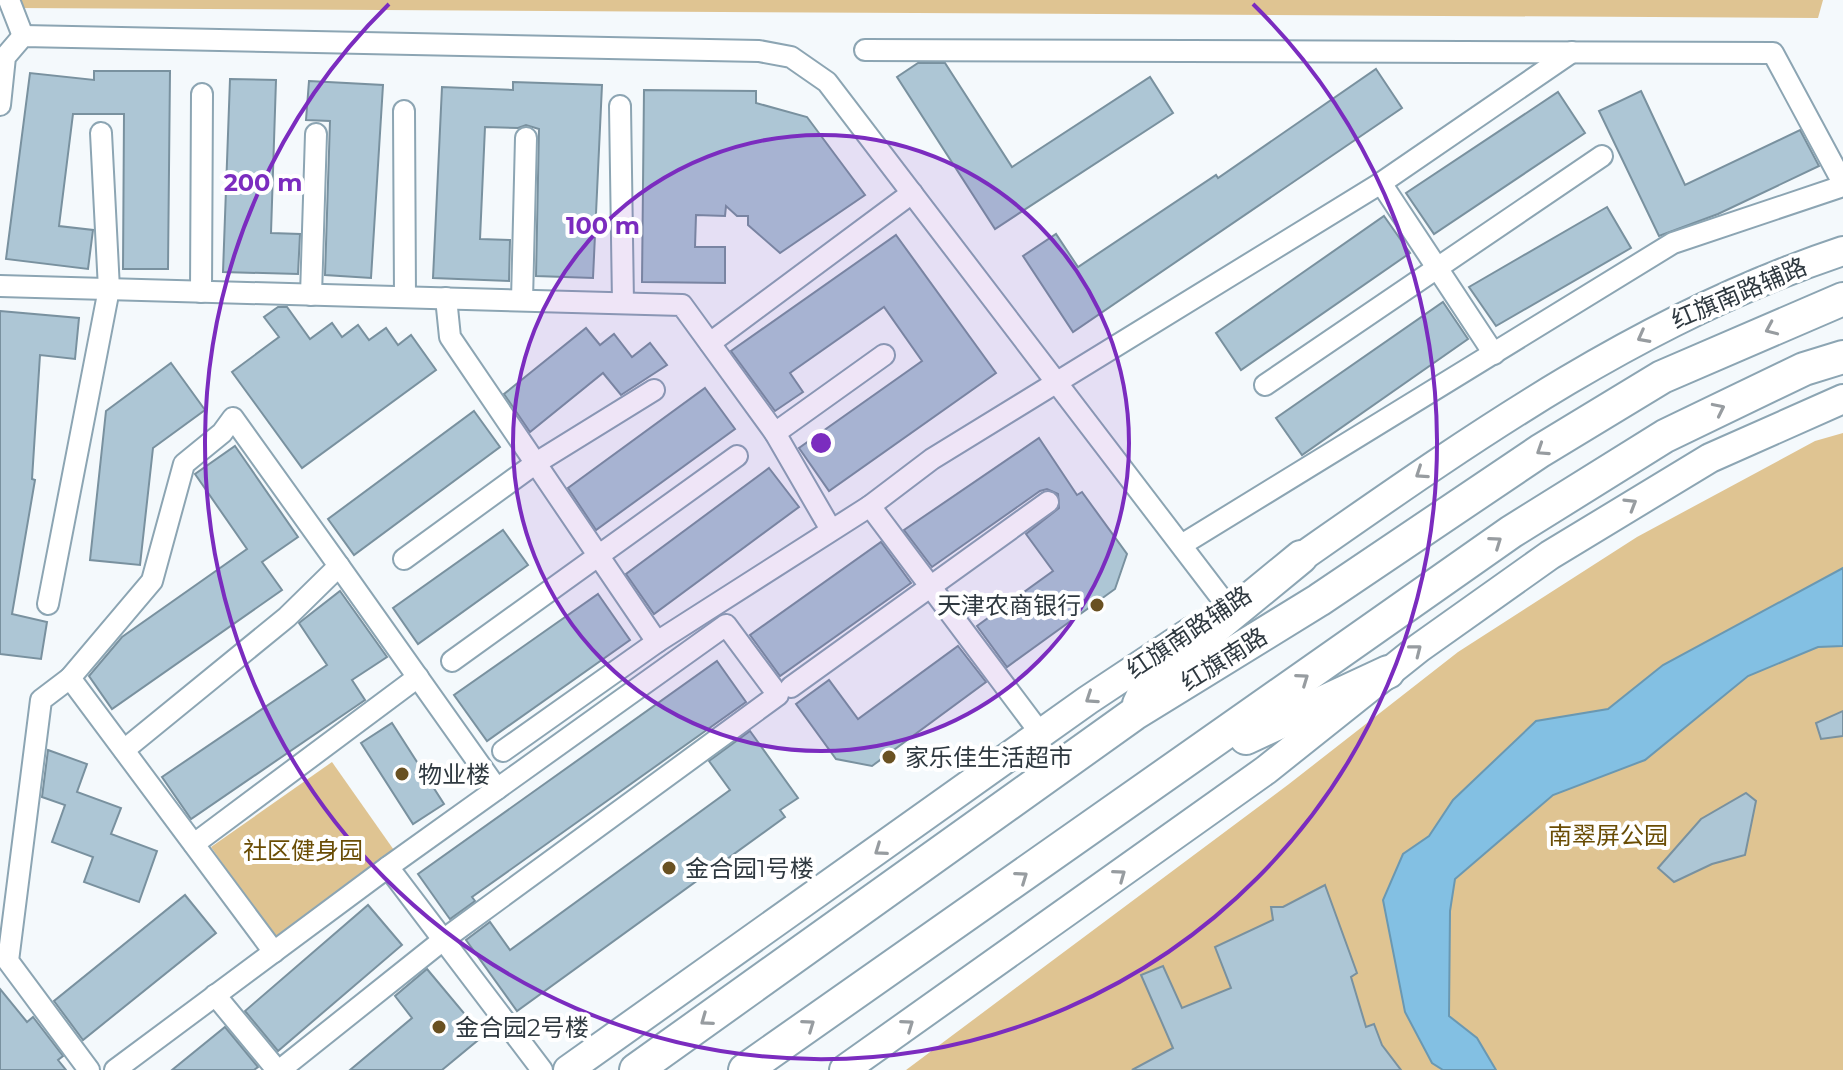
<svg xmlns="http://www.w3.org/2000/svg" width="1843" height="1070" font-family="Montserrat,'Noto Sans SC',sans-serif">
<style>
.green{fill:#dfc492}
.water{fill:#83c0e3;stroke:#6a98b2;stroke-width:2}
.building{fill:#adc6d5;stroke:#79919f;stroke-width:2}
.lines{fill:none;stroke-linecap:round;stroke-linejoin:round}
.minor-casing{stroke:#8ca5b3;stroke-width:24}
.secondary-casing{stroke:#8ca5b3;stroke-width:32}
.trunk-casing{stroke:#8ca5b3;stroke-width:36}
.minor{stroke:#fff;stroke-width:20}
.secondary{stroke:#fff;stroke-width:28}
.trunk{stroke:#fff;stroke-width:32}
.oneway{stroke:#979ca0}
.ring{fill:none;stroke:#7b2cbf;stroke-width:4}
.poi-dot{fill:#695122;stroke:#fff;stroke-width:3}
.labels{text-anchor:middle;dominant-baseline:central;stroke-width:8;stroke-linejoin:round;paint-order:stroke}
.street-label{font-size:24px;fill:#2f3940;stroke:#fff}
.poi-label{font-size:24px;fill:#2f3940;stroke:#fff;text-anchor:start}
.park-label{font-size:24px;fill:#6a4d05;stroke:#fff}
.centre{fill:#7b2cbf;stroke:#fff;stroke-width:4}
.ring-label{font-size:24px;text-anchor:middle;font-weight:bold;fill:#7b2cbf;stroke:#fff;stroke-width:8;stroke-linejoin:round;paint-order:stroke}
</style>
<rect width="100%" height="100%" fill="#f4f9fc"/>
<g class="green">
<path d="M12 0H1823L1818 18 12 8Z"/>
<path d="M1843 433V1070H906L1289 784 1458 652 1637 537 1815 441Z"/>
<path d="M332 762 396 853 274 938 211 847Z"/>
</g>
<path class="water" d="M1843 568V646L1818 647 1748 676 1645 760 1553 795 1455 879 1450 911 1449 1016 1477 1038 1496 1070H1443L1432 1063 1405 1012 1383 900 1403 854 1429 836 1453 800 1536 721 1608 709 1663 665Z"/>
<g class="building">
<path d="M918 63H945L1012 167 1150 77 1173 113 995 229 897 77Z"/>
<path d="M1376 69 1402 108 1073 332 1023 256 1056 234 1078 267 1216 175 1218 178Z"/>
<path d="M94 71H170L168 269H123L124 114H73L59 226 93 230 88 269 6 259 30 73 94 80Z"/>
<path d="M230 79 276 80 271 233 300 234 298 274 223 272Z"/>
<path d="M309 81 383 85 371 278 325 275 330 121 306 120Z"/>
<path d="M513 82 602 85 593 278 536 276 539 129 526 125 518 128 485 127 480 239 510 240 509 281 433 278 442 87 513 90Z"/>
<path d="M644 90 756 91V103L807 117 865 195 780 253 748 225V216H737L726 206 725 216 696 215 695 247H725V283L642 282Z"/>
<path d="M1641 91 1685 185 1800 130 1819 166 1718 214 1659 236 1599 111Z"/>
<path d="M1558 92 1585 133 1434 234 1406 193Z"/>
<path d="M1607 207 1631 248 1496 326 1469 287Z"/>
<path d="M1384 216 1410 253 1241 370 1216 333Z"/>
<path d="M896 235 996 373 829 491 799 448 922 361 884 307 790 373 803 392 775 411 731 351Z"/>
<path d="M1443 302 1468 339 1302 455 1276 418Z"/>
<path d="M278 307H287L310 339 332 323 342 337 358 325 369 340 386 328 398 345 411 335 436 370 302 468 232 372 279 337 264 317Z"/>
<path d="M0 311 79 318 75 359 40 355 32 479 35 480 12 614 47 622 41 659 0 654Z"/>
<path d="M586 328 600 345 614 334 632 357 650 343 667 365 621 395 603 373 530 432 504 394Z"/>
<path d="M171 363 205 410 153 448 140 565 90 560 106 411Z"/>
<path d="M705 388 735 429 596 530 568 488Z"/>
<path d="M474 411 500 447 354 555 328 519Z"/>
<path d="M1039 438 1077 495 1082 492 1127 554 1115 589 1007 667 977 626 1053 571 1026 534 1059 508 1058 494 1047 489 1040 491 932 567 904 530Z"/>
<path d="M235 446 298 537 262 562 282 590 112 709 89 676 122 637 247 549 195 474Z"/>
<path d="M769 468 799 507 654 614 626 574Z"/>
<path d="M503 530 528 565 418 644 393 608Z"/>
<path d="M881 542 911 583 780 676 750 635Z"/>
<path d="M340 591 387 657 352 680 365 700 191 819 162 777 327 665 299 623Z"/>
<path d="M598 594 630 640 487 741 454 695Z"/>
<path d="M958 646 986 682 872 766 836 759 796 704 829 680 858 719Z"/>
<path d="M717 661 746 702 472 897 475 901 450 919 447 915 418 874Z"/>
<path d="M1843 711V736L1821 739 1816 723Z"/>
<path d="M392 723 444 804 413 824 361 743Z"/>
<path d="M750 731 798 798 780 810 785 817 517 1011 466 940 490 922 510 950 730 790 709 761Z"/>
<path d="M48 750 87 764 77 792 121 808 111 834 157 851 139 902 84 882 93 857 52 842 65 805 42 797Z"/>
<path d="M1746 793 1756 801 1745 855 1712 864 1674 882 1658 868 1701 819Z"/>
<path d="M1325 885 1357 973 1351 977 1366 1027 1374 1024 1382 1045 1401 1070H1132L1173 1048 1141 975 1163 966 1182 1008 1231 988 1215 947 1273 920 1271 907H1283Z"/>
<path d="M185 895 216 933 83 1040 54 1001Z"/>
<path d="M368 905 402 945 278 1051 245 1011Z"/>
<path d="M427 969 483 1036 442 1070H350L412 1018 395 996Z"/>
<path d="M0 989 27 1022 33 1017 63 1056 58 1060 66 1070H0Z"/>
<path d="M225 1027 258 1067 254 1070H172Z"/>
</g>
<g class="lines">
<g class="minor-casing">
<g id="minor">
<path d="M9 0 23 36"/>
<path d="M865 50 1773 53 1843 183"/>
<path d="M0 105 5 57 23 36 759 51 791 57 827 82 1228 607"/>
<path d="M620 106 623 303"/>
<path d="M404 111 405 297"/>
<path d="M1381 183 1494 354"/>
<path d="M0 286 682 305 775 433 830 528"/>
<path d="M201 292 202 94"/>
<path d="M311 295 316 134"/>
<path d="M446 298 450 337 657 642"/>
<path d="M522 300 526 138"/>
<path d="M710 343 912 193"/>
<path d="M1265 385 1602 156"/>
<path d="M775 433 884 355"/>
<path d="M870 506 1041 734"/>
<path d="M1183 544 1673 243 1843 186"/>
<path d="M404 559 536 463 654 390"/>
<path d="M48 604 109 289 101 133"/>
<path d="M452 661 737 456"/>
<path d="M70 678 41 700 8 961 89 1070"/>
<path d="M791 687 1048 502"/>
<path d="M124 750 287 617 339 566 497 789"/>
<path d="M503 751 657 642 870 506 932 459 1381 183 1572 52"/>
<path d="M194 844 418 677"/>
<path d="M388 867 542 1070"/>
<path d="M274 952 70 678 152 581 184 464 222 433 233 418 339 566"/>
<path d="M215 995 277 1070"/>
<path d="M115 1070 388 867 726 625 778 695 443 940 280 1070"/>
</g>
</g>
<g class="secondary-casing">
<g id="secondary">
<path d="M1283 570C1461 446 1635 320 1843 251"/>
<path d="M568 1070 1088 700 1192 631"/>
<path d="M844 1070 1266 770 1419 648 1550 555 1710 458 1843 399"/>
</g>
</g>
<g class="trunk-casing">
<g id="trunk">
<path d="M1139 704 1150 681 1301 557"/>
<path d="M1246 738 1388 672"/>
<path d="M636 1070 1134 714 1319 600 1540 451 1662 377 1843 299"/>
<path d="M745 1070 1511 532 1665 436 1804 369 1843 357"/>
</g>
</g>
<use href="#minor" class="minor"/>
<use href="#secondary" class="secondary"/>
<use href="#trunk" class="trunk"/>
</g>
<defs><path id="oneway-chevron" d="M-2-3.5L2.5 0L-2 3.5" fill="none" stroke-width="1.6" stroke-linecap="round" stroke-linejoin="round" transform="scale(2)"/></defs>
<g class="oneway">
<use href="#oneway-chevron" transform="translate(1771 329) rotate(156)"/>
<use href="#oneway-chevron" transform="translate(1643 337) rotate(152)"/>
<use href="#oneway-chevron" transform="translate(1719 409) rotate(-26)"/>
<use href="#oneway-chevron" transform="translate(1542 450) rotate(147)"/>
<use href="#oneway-chevron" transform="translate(1421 473) rotate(146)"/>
<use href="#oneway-chevron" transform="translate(1631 504) rotate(-31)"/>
<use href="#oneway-chevron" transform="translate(1496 542) rotate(-35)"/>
<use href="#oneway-chevron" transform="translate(1416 650) rotate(-38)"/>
<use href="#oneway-chevron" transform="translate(1303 679) rotate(-35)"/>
<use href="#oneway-chevron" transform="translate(1091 698) rotate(146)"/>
<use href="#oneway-chevron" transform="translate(880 850) rotate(145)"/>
<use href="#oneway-chevron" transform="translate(1120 875) rotate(-36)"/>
<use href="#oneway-chevron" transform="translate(1022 877) rotate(-35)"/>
<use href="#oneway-chevron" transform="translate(706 1020) rotate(144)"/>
<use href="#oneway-chevron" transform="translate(809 1025) rotate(-35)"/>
<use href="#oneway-chevron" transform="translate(908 1025) rotate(-35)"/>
</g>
<circle cx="821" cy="443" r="308" fill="#7b2cbf" fill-opacity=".12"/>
<g class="ring">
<circle cx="821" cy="443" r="308"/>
<path d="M1253 4A616 616 0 1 1 389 4"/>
</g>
<g class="poi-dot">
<circle cx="1097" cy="605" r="8"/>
<circle cx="889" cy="757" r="8"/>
<circle cx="402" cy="774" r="8"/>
<circle cx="669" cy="868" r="8"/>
<circle cx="439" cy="1027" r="8"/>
</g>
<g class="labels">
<g class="street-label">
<text transform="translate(1739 293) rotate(-23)">红旗南路辅路</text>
<text transform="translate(1189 632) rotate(-34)">红旗南路辅路</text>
<text transform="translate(1224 659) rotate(-32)">红旗南路</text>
</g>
<g class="poi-label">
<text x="1081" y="605" text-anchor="end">天津农商银行</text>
<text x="905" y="757">家乐佳生活超市</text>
<text x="418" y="774">物业楼</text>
<text x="685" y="868">金合园1号楼</text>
<text x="455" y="1027">金合园2号楼</text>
</g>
<g class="park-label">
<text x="1608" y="835">南翠屏公园</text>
<text x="303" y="850">社区健身园</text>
</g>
</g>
<circle cx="821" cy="443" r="12" class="centre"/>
<g class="ring-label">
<text x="263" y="191">200 m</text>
<text x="603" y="234">100 m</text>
</g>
</svg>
